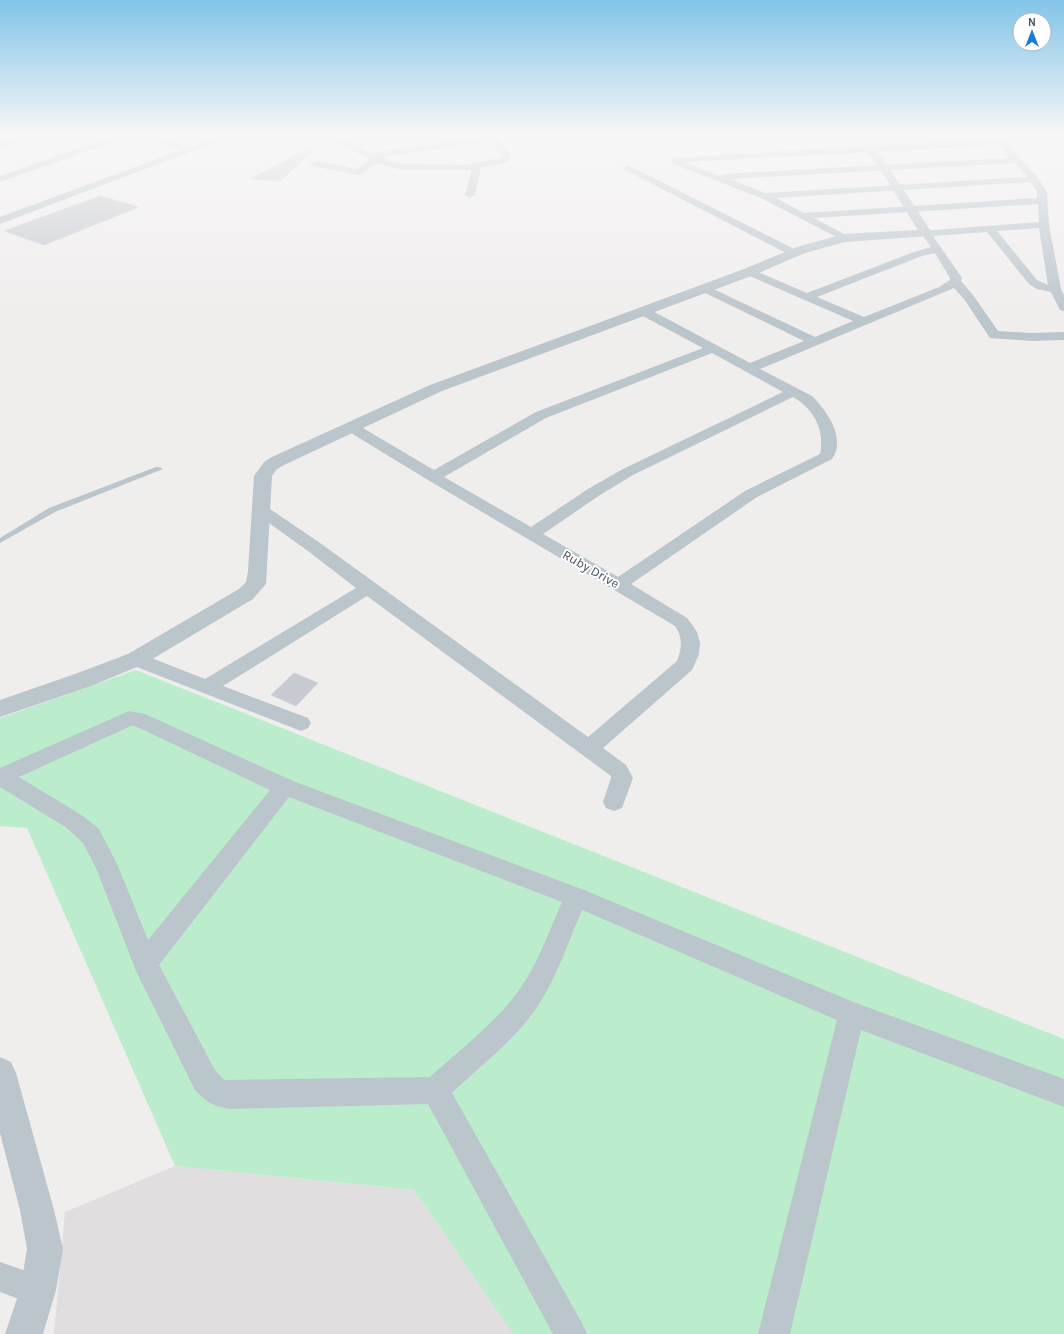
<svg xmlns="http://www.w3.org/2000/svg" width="1064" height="1334" font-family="Karla,sans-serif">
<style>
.education{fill:#e1dedf}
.green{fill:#bbedcc}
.building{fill:#c7cad0;stroke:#d1d4d9}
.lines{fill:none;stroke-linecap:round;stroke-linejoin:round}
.service{fill:#bbc5cc;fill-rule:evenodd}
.minor{fill:#bbc5cc;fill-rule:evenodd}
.tertiary{fill:#bbc5cc;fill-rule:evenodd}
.labels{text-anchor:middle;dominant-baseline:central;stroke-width:4;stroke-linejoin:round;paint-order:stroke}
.street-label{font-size:13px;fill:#46515a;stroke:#fff}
</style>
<rect width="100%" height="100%" fill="#f0eded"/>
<path class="education" d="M175 1166 414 1190 513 1334H54L65 1212Z"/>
<path class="green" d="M136 670 1064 1039V1334H513L414 1190 175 1166 27 828 0 826V718Z"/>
<g class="building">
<path d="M309 148 312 152 280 181 250 179Z"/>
<path d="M100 196 139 207 44 245 4 231Z"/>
<path d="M294 673 318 683 296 706 271 695Z"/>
</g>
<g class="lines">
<path class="service" d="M156 467H159L163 469 55 512 0 543V538L49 508Z"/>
<g class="minor">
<path d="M28 133H41L0 149V143Z"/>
<path d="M121 133H145L189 147 227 133H240L0 224V217L181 150 133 135 0 182V176Z"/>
<path d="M313 133H325L372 153 488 136 486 133H495L511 156 507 162 481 168 475 195 470 198 465 195 472 170H402L378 163 359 175 312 166 310 164 315 161 357 169 370 159ZM491 141 501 156 500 158 466 165 402 164 392 162 382 157Z"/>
<path d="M993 139 1006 142 1037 177 1047 192 1049 225 1061 289 1064 295V311L1060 310 1051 292 1037 289 1029 284 987 232 933 236 962 278 961 281 973 295 998 331 1032 333 1064 332V340L1032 341 990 338 964 299 954 288 760 369 812 396C826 410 847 438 832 459L757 497 631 584 687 618 691 623 697 632 700 643 699 654 692 670 603 748 626 765 633 778 622 808 614 811 606 808 603 802 611 778V776L367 596 223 686 308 718 311 723 308 728 301 731 129 664 127 659 129 654 136 652 205 679 356 588 308 551 255 513 253 510 255 507 261 505 267 507 320 543 588 737 677 661C682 649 683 637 675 626L428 480 346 430 344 427 346 424 351 423 356 424 434 470 536 412 703 348 639 314 637 311 639 308H647L750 363 804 341 699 290 697 288 699 286H707L815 337 853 321 745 274 743 272 745 270H753L807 293 914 252 931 247 921 233 922 231 1039 222 1038 204 814 218 848 236 849 238 844 241 761 198 676 165 672 162 674 158 869 146 873 149 869 152 685 162 720 176 724 174 1010 158 1000 146 993 145 893 151 889 148 893 145ZM1015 163 1027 177 765 193 730 179ZM1031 182 1037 192V198L804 213 776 198ZM1039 228 1048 285 1037 280 997 231ZM935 253 950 278V280L939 287 864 317 817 297 922 256ZM712 353 783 392 623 469 588 489 531 527 444 477 546 418ZM793 397C814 409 825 430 820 454L745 491 618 577 543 534 600 495 633 475Z"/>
<path d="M628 165 798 251 799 253 798 255H790L625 170 623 168Z"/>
<path d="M129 711 145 714 293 781 584 890 856 1003 1064 1079V1107L861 1030 790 1334H758L837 1020 582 910C568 942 557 978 537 1007 516 1039 480 1066 452 1093L582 1323 587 1334H553L428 1104 231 1109C212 1106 208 1103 195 1090L136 971 96 868 83 843 67 828 0 787V768ZM131 726H135L270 790 148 940 118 866 99 829 83 816 19 777ZM289 797 562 902C549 931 538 964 519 990 498 1021 458 1051 430 1077L224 1080 215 1070 159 965Z"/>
<path d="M0 1262 49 1279 54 1290 49 1301 38 1306 0 1292Z"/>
</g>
<g class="tertiary">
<path d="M893 145 897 146 898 148 897 150 877 152 889 168 932 233 930 236 845 242 805 253 754 275 442 391 284 465 276 470 272 476 266 584 253 599 144 664 91 686 0 717V700L75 674 128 654 239 589 246 582 248 571 254 476 264 462 272 457 430 385 744 269 797 247 844 234 918 230 880 169 864 149 869 146Z"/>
<path d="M0 1057 11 1062 16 1073 54 1210 63 1249 56 1290 43 1334H5L20 1290 27 1249 20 1210 0 1133Z"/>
</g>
</g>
<linearGradient id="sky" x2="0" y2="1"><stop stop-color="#82c4e8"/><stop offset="0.42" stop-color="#f8f7f7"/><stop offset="1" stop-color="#f8f7f7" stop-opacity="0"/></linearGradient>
<rect width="1064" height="320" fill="url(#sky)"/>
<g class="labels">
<g class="street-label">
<text transform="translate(591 569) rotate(30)">Ruby Drive</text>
</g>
</g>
<g transform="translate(1032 32)"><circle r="19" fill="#ffffff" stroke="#b5b9bd"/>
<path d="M0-3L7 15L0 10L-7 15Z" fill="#1c7ada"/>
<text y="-6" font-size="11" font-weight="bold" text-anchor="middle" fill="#46515a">N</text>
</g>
</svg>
